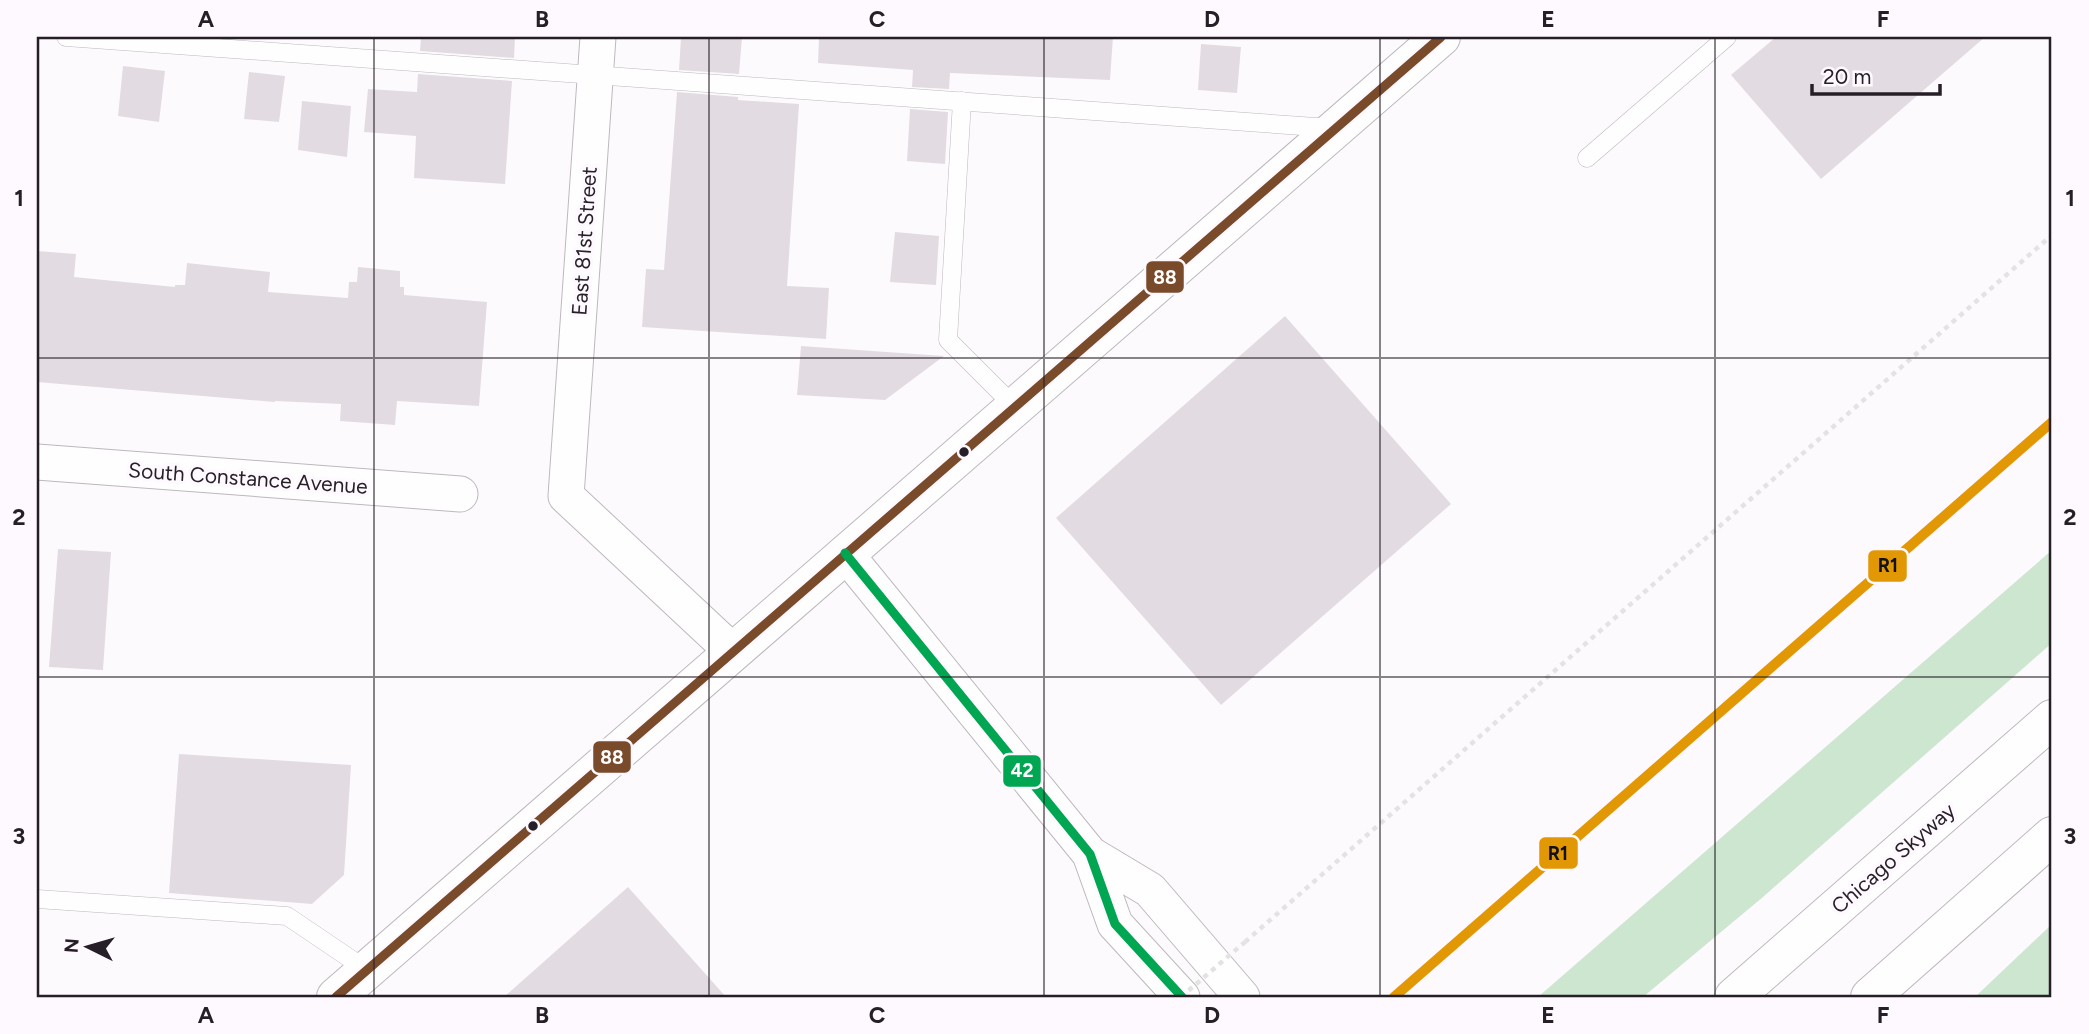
<svg xmlns="http://www.w3.org/2000/svg" width="2089" height="1034" font-family="Figtree,sans-serif">
<style>
.green{fill:#cde6d0}
.building{fill:#e2dce2}
.lines{fill:none;stroke-linecap:round;stroke-linejoin:round}
.lane-casing{stroke:#bdb8be;stroke-width:19}
.street-casing{stroke:#bdb8be;stroke-width:37}
.secondary-casing{stroke:#bdb8be;stroke-width:40}
.highway-casing{stroke:#bdb8be;stroke-width:40}
.path{stroke:#e4e3e4;stroke-width:4.5;stroke-dasharray:5 5;stroke-linecap:butt}
.lane{stroke:#fffeff;stroke-width:18}
.street{stroke:#fffeff;stroke-width:35}
.secondary{stroke:#fffeff;stroke-width:38}
.highway{stroke:#fffeff;stroke-width:38}
.path-bridge{stroke:#e4e3e4;stroke-width:4.5;stroke-dasharray:5 5;stroke-linecap:butt}
.bus-1-casing{stroke:#fef9fe;stroke-width:14}
.bus-2-casing{stroke:#fef9fe;stroke-width:14}
.bus-1{stroke:#7a4b2a;stroke-width:9}
.bus-2{stroke:#00a651;stroke-width:9}
.rail-1-casing{stroke:#fef9fe;stroke-width:16}
.rail-1{stroke:#e29804;stroke-width:10}
.grid{fill:none;stroke:#261f27;stroke-width:2;stroke-opacity:0.55}
.bus-dot{fill:#261f27;stroke:#fef9fe;stroke-width:2.5}
.labels{text-anchor:middle;dominant-baseline:central;stroke-width:7;stroke-linejoin:round;paint-order:stroke}
.street-label{font-size:21px;fill:#261f27;stroke:#fef9fe}
.line-badge{stroke:#fef9fe;stroke-width:2.5}
.badge-label{font-size:19px;text-anchor:middle;font-weight:bold;fill:#fff}
.pale-badge-label{font-size:19px;text-anchor:middle;font-weight:bold;fill:#111}
.neatline{fill:none;stroke:#261f27;stroke-width:2.5}
.grid-label{font-size:23px;text-anchor:middle;font-weight:bold;fill:#261f27}
</style>
<rect width="100%" height="100%" fill="#fdfafd"/>
<g class="green">
<path d="M2052 550V643L1763 897 1643 997H1538Z"/>
<path d="M2052 924V997H1975Z"/>
</g>
<g class="building">
<path d="M421 37H515L514 58 420 51Z"/>
<path d="M681 37H742L739 74 679 70Z"/>
<path d="M819 37H1113L1110 80 950 73 949 89 912 87 913 70 818 63Z"/>
<path d="M1776 37H1985L1821 179 1731 75Z"/>
<path d="M1201 44 1241 47 1237 93 1198 90Z"/>
<path d="M123 66 165 71 159 122 118 116Z"/>
<path d="M249 72 285 76 279 122 244 119Z"/>
<path d="M418 74 512 81 505 184 414 178 416 136 364 132 368 89 417 92Z"/>
<path d="M677 92 738 97V100L799 104 787 286 829 288 826 339 642 327 646 269 664 270Z"/>
<path d="M302 101 351 106 347 157 298 150Z"/>
<path d="M910 109 948 112 945 164 907 161Z"/>
<path d="M895 232 939 236 936 285 890 282Z"/>
<path d="M37 251 76 254 74 277 175 287V285H185L187 263 270 272 268 292 348 298 349 282H357L358 267 400 271V287H404V295L487 302 479 406 397 401 395 425 340 421 341 404 275 401V402L37 382Z"/>
<path d="M1285 316 1451 504 1221 705 1056 518Z"/>
<path d="M801 346 944 356 885 400 797 395Z"/>
<path d="M58 549 111 552 103 670 49 667Z"/>
<path d="M179 754 351 765 344 875 312 904 169 893Z"/>
<path d="M628 887 726 997H504Z"/>
</g>
<g class="lines">
<g class="lane-casing">
<g id="lane">
<path d="M66 37 1330 128"/>
<path d="M962 101 948 340 1014 406"/>
<path d="M1587 158 1727 37"/>
<path d="M37 899 287 916 367 970"/>
</g>
</g>
<g class="street-casing">
<g id="street">
<path d="M598 37 566 496 733 652"/>
<path d="M37 462 460 494"/>
<path d="M845 553 1090 854 1115 924 1182 997"/>
<path d="M1090 854 1150 890 1242 997"/>
</g>
</g>
<g class="secondary-casing">
<path id="secondary" d="M336 997 1441 37"/>
</g>
<g class="highway-casing">
<g id="highway">
<path d="M1734 997 2052 719"/>
<path d="M1870 997 2052 836"/>
</g>
</g>
<path class="path" d="M1245 942 2052 235"/>
<use href="#lane" class="lane"/>
<use href="#street" class="street"/>
<use href="#secondary" class="secondary"/>
<use href="#highway" class="highway"/>
<path class="path-bridge" d="M1181 997 1245 942"/>
<g class="bus-1-casing">
<path id="bus-1" d="M336 997 1441 37"/>
</g>
<g class="bus-2-casing">
<path id="bus-2" d="M845 553 1090 854 1115 924 1182 997"/>
</g>
<use href="#bus-1" class="bus-1"/>
<use href="#bus-2" class="bus-2"/>
<g class="rail-1-casing">
<path id="rail-1" d="M1394 997 2052 422"/>
</g>
<use href="#rail-1" class="rail-1"/>
</g>
<path class="grid" d="M374 37V997M709 37V997M1044 37V997M1380 37V997M1715 37V997M37 358H2052M37 677H2052"/>
<g class="bus-dot">
<circle cx="964" cy="452" r="6"/>
<circle cx="533" cy="826" r="6"/>
</g>
<g class="labels">
<g class="street-label">
<text transform="translate(584 241) rotate(-86)">East 81st Street</text>
<text transform="translate(248 478) rotate(4)">South Constance Avenue</text>
<text transform="translate(1893 858) rotate(-41)">Chicago Skyway</text>
</g>
</g>
<g class="line-badge">
<rect x="1145" y="260" width="40" height="34" rx="7" fill="#7a4b2a"/>
<rect x="1867" y="549" width="41" height="34" rx="7" fill="#e29804"/>
<rect x="592" y="740" width="40" height="34" rx="7" fill="#7a4b2a"/>
<rect x="1002" y="754" width="40" height="34" rx="7" fill="#00a651"/>
<rect x="1538" y="836" width="41" height="34" rx="7" fill="#e29804"/>
</g>
<g class="badge-label">
<text x="1165" y="284">88</text>
<text x="612" y="764">88</text>
<text x="1022" y="777">42</text>
</g>
<g class="pale-badge-label">
<text x="1888" y="572">R1</text>
<text x="1558" y="860">R1</text>
</g>
<rect width="2089" height="1034" fill="none" stroke="#fef9fe" stroke-width="77"/>
<g transform="translate(88 947) rotate(275)" stroke="#fef9fe" stroke-width="5" paint-order="stroke">
<path d="M0-5L12 26L0 18L-12 26Z" fill="#261f27"/>
<text y="-10" font-size="19" font-weight="bold" text-anchor="middle" fill="#261f27">N</text>
</g>
<path d="M1812 84v10h128v-10" fill="none" stroke="#261f27" stroke-width="3.5"/>
<text x="1823" y="84" font-size="21" fill="#261f27" stroke="#fef9fe" stroke-width="5" paint-order="stroke">20 m</text>
<rect x="38" y="38" width="2012" height="958" class="neatline"/>
<g class="grid-label">
<text x="206" y="27">A</text>
<text x="542" y="27">B</text>
<text x="877" y="27">C</text>
<text x="1212" y="27">D</text>
<text x="1548" y="27">E</text>
<text x="1883" y="27">F</text>
<text x="19" y="206">1</text>
<text x="2070" y="206">1</text>
<text x="19" y="525">2</text>
<text x="2070" y="525">2</text>
<text x="19" y="844">3</text>
<text x="2070" y="844">3</text>
<text x="206" y="1023">A</text>
<text x="542" y="1023">B</text>
<text x="877" y="1023">C</text>
<text x="1212" y="1023">D</text>
<text x="1548" y="1023">E</text>
<text x="1883" y="1023">F</text>
</g>
</svg>
